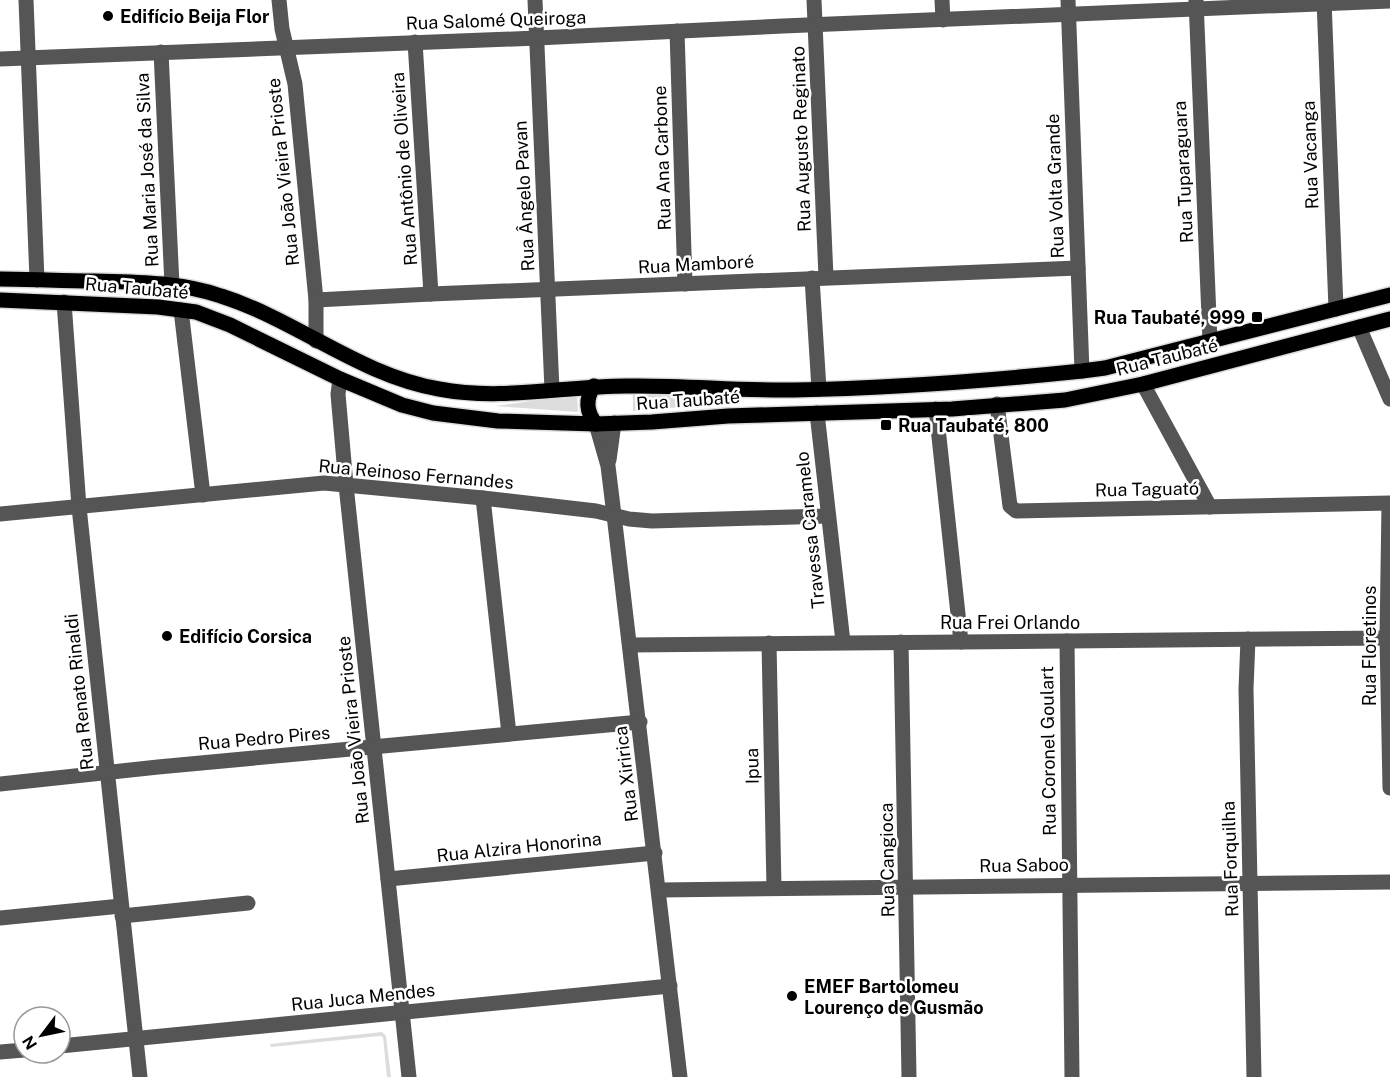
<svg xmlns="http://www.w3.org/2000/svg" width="1390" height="1077" font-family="'Public Sans',sans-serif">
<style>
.green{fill:#dcdcdc}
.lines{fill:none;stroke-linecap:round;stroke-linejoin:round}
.major-casing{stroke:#dbdbdb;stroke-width:18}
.minor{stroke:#555;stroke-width:15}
.major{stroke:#000;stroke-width:15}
.poi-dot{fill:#000;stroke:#fff;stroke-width:2}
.labels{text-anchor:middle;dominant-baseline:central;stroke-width:5;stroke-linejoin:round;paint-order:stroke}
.poi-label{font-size:18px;font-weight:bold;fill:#000;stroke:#fff;text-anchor:start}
.street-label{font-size:18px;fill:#000;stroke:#fff}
</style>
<rect width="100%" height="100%" fill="#fff"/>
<g class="green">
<path d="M633 394 720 397 743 402 633 411Z"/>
<path d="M577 395 578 412 495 406Z"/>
<path d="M382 1032 386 1036 391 1077H387L383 1037 380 1036 271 1047 270 1044Z"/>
</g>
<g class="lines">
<g class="major-casing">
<g id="major">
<path d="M0 279C31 279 63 281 94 281 137 282 180 282 221 296 297 320 359 375 439 389 502 401 564 386 627 386 683 385 738 391 794 390 890 388 986 381 1082 371L1105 368 1390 295"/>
<path d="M0 300 158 307 196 312 230 325 340 379 402 405 433 413 498 421 596 424 652 422 728 416 952 409 1065 400 1143 384 1390 319"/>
<path d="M594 386C585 399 586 412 596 424"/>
</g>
</g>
<g class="minor">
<path d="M26 0 37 280"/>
<path d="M279 0 282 29 295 84 316 300V341"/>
<path d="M535 0 552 390"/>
<path d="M814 0 826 277"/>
<path d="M942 0 943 20"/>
<path d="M1068 0 1082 371"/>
<path d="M1196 0 1210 342"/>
<path d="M1324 0 1336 309"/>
<path d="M677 31 685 284"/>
<path d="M415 42 431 294"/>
<path d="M161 52 172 285"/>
<path d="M0 59 537 38 783 26 1390 1"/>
<path d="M812 278 819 389"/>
<path d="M316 300 431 294 1078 268"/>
<path d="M64 302 79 507 140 1077"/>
<path d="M181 310 203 495"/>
<path d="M1359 327 1390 399"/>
<path d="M340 379 338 394 346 485 409 1077"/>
<path d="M1143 384 1210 507"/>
<path d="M997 404 1010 506 1016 511 1390 503"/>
<path d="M936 409 961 642"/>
<path d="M817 413 843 642"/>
<path d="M596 424 608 466 614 515 680 1077"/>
<path d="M609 460 614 423"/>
<path d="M483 498 509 734"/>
<path d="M1389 504 1387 638 1390 788"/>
<path d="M0 514 324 483 483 498 596 511 629 519 652 521 828 516"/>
<path d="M1248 639 1246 689 1254 1077"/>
<path d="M1067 641 1072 1077"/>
<path d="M901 642 909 1077"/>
<path d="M769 643 774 888"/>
<path d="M631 645 1390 638"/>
<path d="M0 784 158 767 640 722"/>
<path d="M388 879 655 853"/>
<path d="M659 890 1390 882"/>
<path d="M122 916 248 903"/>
<path d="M0 918 121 906"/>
<path d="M60 1046 670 986"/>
<path d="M0 1052 24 1050"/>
</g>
<use href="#major" class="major"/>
</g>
<g class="poi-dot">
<circle cx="108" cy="16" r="6"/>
<rect x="1251" y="311" width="12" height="12" rx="3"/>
<rect x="880" y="419" width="12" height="12" rx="3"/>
<circle cx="167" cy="636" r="6"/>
<circle cx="792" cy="996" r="6"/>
</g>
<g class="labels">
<g class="poi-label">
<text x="120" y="16">Edifício Beija Flor</text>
<text x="1245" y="317" text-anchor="end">Rua Taubaté, 999</text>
<text x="898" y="425">Rua Taubaté, 800</text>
<text x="179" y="636">Edifício Corsica</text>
<text x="804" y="986">EMEF Bartolomeu<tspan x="804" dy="21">Lourenço de Gusmão</tspan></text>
</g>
<g class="street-label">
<text transform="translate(496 20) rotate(-2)">Rua Salomé Queiroga</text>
<text transform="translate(801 139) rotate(-92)">Rua Augusto Reginato</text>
<text transform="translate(1310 155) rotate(-92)">Rua Vacanga</text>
<text transform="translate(662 158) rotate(-92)">Rua Ana Carbone</text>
<text transform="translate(404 169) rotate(-94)">Rua Antônio de Oliveira</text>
<text transform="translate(147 170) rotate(-93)">Rua Maria José da Silva</text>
<text transform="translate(283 172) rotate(-96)">Rua João Vieira Prioste</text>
<text transform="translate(1183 172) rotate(-93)">Rua Tuparaguara</text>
<text transform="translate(1055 186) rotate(-92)">Rua Volta Grande</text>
<text transform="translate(524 196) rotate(-93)">Rua Ângelo Pavan</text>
<text transform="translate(696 264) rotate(-3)">Rua Mamboré</text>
<text transform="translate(137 288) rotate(5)">Rua Taubaté</text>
<text transform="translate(1167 357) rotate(-14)">Rua Taubaté</text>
<text transform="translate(688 400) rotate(-4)">Rua Taubaté</text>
<text transform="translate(416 474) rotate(5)">Rua Reinoso Fernandes</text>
<text transform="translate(1147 489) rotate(-1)">Rua Taguató</text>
<text transform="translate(810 530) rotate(-96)">Travessa Caramelo</text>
<text x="1010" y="622">Rua Frei Orlando</text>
<text transform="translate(1369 646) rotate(-90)">Rua Floretinos</text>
<text transform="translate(79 692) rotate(-96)">Rua Renato Rinaldi</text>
<text transform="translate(353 730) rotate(-96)">Rua João Vieira Prioste</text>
<text transform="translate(264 738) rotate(-5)">Rua Pedro Pires</text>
<text transform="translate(1048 751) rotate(-91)">Rua Coronel Goulart</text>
<text transform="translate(752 766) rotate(-91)">Ipua</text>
<text transform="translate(626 774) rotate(-97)">Rua Xiririca</text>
<text transform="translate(519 847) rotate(-6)">Rua Alzira Honorina</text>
<text transform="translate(1230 859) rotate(-92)">Rua Forquilha</text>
<text transform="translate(887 860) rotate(-91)">Rua Cangioca</text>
<text transform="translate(1024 865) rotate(-1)">Rua Saboo</text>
<text transform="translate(363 997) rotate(-6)">Rua Juca Mendes</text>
</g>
</g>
<g transform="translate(42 1035) rotate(238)"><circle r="28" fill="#ffffff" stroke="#999999" stroke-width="1.5"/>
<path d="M0-4.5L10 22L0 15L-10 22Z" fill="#000000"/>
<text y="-9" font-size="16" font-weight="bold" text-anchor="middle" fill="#000000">N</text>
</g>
</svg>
